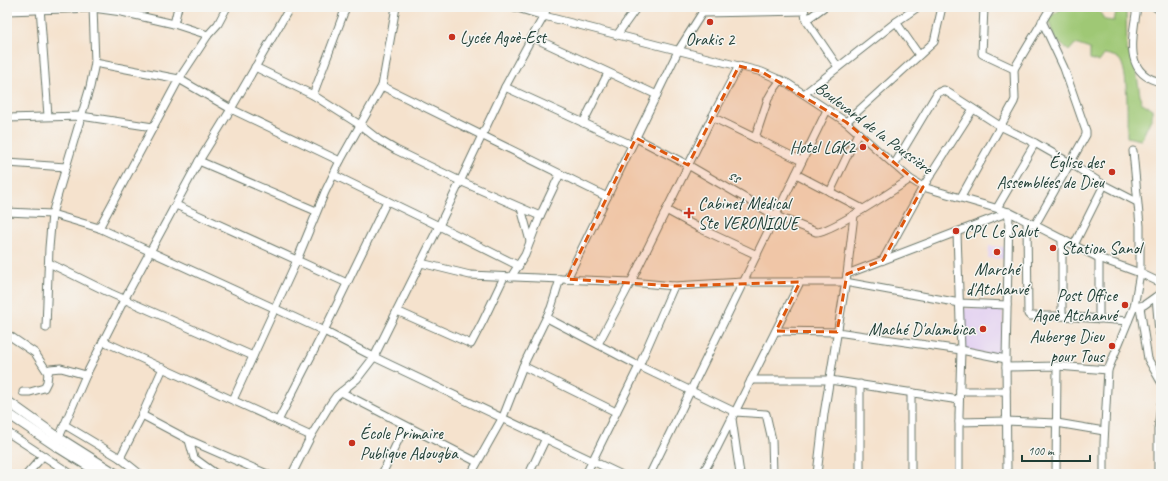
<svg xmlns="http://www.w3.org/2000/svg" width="1168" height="481" font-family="Caveat,sans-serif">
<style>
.built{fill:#e4d3f1}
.green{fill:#9fc874;stroke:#5f8254}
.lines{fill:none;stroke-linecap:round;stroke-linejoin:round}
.minor-casing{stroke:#6a776a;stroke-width:9}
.major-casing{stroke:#6a776a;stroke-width:11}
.minor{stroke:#fff;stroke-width:7}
.major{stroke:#fff;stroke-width:9}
.marked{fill:#de580e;fill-opacity:0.2;stroke:#de580e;stroke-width:3;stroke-dasharray:8 5;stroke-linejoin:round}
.poi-dot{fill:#c8321e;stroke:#f6f6f2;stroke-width:1.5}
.labels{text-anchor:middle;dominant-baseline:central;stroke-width:3;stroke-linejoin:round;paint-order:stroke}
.poi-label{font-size:17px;fill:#1f3d34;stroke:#f6f6f2;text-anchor:start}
.street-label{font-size:17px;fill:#1f3d34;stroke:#f6f6f2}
</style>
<rect width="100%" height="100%" fill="#f6f6f2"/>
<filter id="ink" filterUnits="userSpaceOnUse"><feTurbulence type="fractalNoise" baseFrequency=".025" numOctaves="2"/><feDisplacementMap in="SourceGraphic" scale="8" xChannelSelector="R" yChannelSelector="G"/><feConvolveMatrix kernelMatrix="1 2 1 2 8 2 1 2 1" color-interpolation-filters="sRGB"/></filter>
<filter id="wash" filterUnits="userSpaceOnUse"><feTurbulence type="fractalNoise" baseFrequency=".012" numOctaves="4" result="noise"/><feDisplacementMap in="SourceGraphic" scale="16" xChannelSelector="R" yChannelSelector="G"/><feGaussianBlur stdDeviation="0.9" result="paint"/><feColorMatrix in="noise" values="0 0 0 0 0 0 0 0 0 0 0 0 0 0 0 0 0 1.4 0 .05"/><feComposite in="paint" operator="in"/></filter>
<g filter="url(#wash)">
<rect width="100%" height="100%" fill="#f5e2cd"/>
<g class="built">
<path d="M989 246 1006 247 1005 259 988 258Z"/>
<path d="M962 308 1003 309V357L963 349Z"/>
</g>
<path class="green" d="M1064 7H1096L1105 20 1114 21 1117 7H1126L1127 50 1135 62 1141 102 1152 109V117L1141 140 1127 137C1127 123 1129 68 1119 59 1116 56 1109 55 1105 54L1099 62 1090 59V49L1075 44 1069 51 1054 38 1048 18Z"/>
</g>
<g filter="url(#ink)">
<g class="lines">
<g class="minor-casing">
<g id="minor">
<path d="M40 7 48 116"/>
<path d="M514 7 544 16 762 72 787 83 846 122 910 179 923 187 1009 212 1099 258 1140 273 1161 283"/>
<path d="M804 7 806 20 838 67"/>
<path d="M984 7 982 54 1014 69"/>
<path d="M1137 7C1133 36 1122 74 1161 82"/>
<path d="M1155 7 1161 11"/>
<path d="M7 11 93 8 122 12 174 24 208 35"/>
<path d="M702 13 804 11"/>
<path d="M806 20 824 7"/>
<path d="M896 22 919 55"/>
<path d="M174 24 178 7"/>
<path d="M617 35 637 7"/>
<path d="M532 37 657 95"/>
<path d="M95 63 179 79 231 109 340 161"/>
<path d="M255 67 313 95 360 125 379 140 396 150 460 181 540 216"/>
<path d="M382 86 607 197"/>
<path d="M505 87 632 145"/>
<path d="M804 94 896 22 918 7"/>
<path d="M313 95 346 7"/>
<path d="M712 117 802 161"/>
<path d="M7 118 81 116 153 127"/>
<path d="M846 122 934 42 942 7"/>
<path d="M583 123 608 73"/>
<path d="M636 138 688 165 776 216 816 232C830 233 895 189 910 179"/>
<path d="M755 138 768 99 772 92 781 80"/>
<path d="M199 161 316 211"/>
<path d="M7 163 66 167"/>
<path d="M894 165 937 93 944 90 1000 126 1035 143 1070 163 1104 185 1137 202"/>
<path d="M796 174 863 209"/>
<path d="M334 175 439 226 519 266"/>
<path d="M830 192 858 133"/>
<path d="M961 197 1014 102 1015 99 1014 69 1051 7"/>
<path d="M176 205 347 283"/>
<path d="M521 208 530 241"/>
<path d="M997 208 1035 143"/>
<path d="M666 210 699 228 757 255"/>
<path d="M7 212 52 214 99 228 324 331 374 357 620 474"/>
<path d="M1027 221 1028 314 1030 316H1062L1128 321"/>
<path d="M1035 225 1086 135V131L1064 68 1042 21"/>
<path d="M99 228 179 79 208 35 218 24 227 7"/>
<path d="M957 233 961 350 959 415V474"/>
<path d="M1062 239V316"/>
<path d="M1074 245 1104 185"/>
<path d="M1099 258V319"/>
<path d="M883 260 923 187 973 109"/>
<path d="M49 263 110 293 253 356"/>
<path d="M421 263 470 275 631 282 674 286 743 282H845L960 303 1007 305"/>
<path d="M847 274 1009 212 1006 359 1007 474"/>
<path d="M511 277 525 255 540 216 560 174"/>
<path d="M567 279 678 51 702 13V7"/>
<path d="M1156 297 1159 332 1161 336"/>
<path d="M1136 307 1144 305 1161 293"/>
<path d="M1140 307 1148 359 1161 382"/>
<path d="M397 311 471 344 483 321 504 277"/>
<path d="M547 318 639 366 735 412 766 414 772 440 773 474"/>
<path d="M46 328 49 248 52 214 90 87 95 63 93 7"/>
<path d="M776 331 837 332 961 350 1006 359"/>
<path d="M7 334 35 353 48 373 47 382 44 388 30 392H23"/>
<path d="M103 341 311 436"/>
<path d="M598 344 631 282 712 117 739 66"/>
<path d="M523 366 616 412"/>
<path d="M1006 367 1057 366 1108 370"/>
<path d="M48 373 50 369 61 368 86 375"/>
<path d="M751 380H830L959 400"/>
<path d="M860 384V474"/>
<path d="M960 391H1006"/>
<path d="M341 392 477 462"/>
<path d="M911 392V474"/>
<path d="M233 400 297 260 325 192 340 161 382 86 396 7"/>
<path d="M142 415 189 440 267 474"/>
<path d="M732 419 740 474"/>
<path d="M278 421 324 331 387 201"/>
<path d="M959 422 1006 421 1057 423 1104 431"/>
<path d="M65 425 120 458 140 474"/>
<path d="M7 432 71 474"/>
<path d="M189 440 194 458 216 474"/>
<path d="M57 442 86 375 124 300 199 161 231 109 290 7"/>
<path d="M120 458 142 415 163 368"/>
<path d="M27 474 43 456"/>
<path d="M292 474 311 436 331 403 336 396 357 379 374 357 439 226 505 87 532 37 544 16 547 7"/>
<path d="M382 474 405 426"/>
<path d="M471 474 503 417 523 366 551 308 560 279"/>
<path d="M529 474 546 438"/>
<path d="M586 474 639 366 674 286"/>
<path d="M650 474 827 110"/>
<path d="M704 474V471L717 448 800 282"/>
<path d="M817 474 824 414 847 274 854 215"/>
<path d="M1056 474 1057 366"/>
<path d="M1104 474V443L1108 370 1134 307 1140 273V226L1133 151"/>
<path d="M1158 474V430L1161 404"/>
</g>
</g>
<g class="major-casing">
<g id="major">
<path d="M7 401 59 438 116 474"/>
<path d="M7 413 56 446 101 474"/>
</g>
</g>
<use href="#minor" class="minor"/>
<use href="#major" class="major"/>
</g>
</g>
<path class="marked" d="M739 66 762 72 846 122 923 187 883 260 847 274 837 332 776 331 800 282 674 286 567 279 636 138 688 165Z"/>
<g class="poi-dot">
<circle cx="710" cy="22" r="4"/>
<circle cx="452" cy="37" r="4"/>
<circle cx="863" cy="147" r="4"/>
<circle cx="1112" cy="172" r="4"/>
<path d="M687 207h4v4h4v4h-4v4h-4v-4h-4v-4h4z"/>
<circle cx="956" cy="231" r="4"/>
<circle cx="1053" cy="248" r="4"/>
<circle cx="997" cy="252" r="4"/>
<circle cx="1125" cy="305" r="4"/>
<circle cx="983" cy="329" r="4"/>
<circle cx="1112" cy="346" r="4"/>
<circle cx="352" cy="443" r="4"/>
</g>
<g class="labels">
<g class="poi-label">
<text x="460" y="37">Lycée Agoè-Est</text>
<text x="710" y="39" text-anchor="middle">Orakis 2</text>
<text x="855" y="147" text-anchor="end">Hotel LGK2</text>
<text x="1104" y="162" text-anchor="end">Église des<tspan x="1104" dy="20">Assemblées de Dieu</tspan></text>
<text x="698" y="203">Cabinet Médical<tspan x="698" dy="20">Ste VERONIQUE</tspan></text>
<text x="964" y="231">CPL Le Salut</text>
<text x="1061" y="248">Station Sanol</text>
<text x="997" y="269" text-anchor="middle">Marché<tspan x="997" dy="20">d'Atchanvé</tspan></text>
<text x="1117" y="295" text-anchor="end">Post Office<tspan x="1117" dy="20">Agoè Atchanvé</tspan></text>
<text x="975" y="329" text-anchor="end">Maché D'alambica</text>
<text x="1104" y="336" text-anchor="end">Auberge Dieu<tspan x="1104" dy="20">pour Tous</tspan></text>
<text x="360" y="433">École Primaire<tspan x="360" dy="20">Publique Adougba</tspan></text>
</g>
<g class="street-label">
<text transform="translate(874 128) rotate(37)">Boulevard de la Poussière</text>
<text transform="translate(735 176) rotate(30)">ss</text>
</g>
</g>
<rect width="1168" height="481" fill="none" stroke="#f6f6f2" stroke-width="24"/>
<path d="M1022 455v6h68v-6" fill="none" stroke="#1f3d34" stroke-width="2"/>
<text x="1028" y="455" font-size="12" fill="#1f3d34" stroke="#f6f6f2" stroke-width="3" paint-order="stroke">100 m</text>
</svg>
